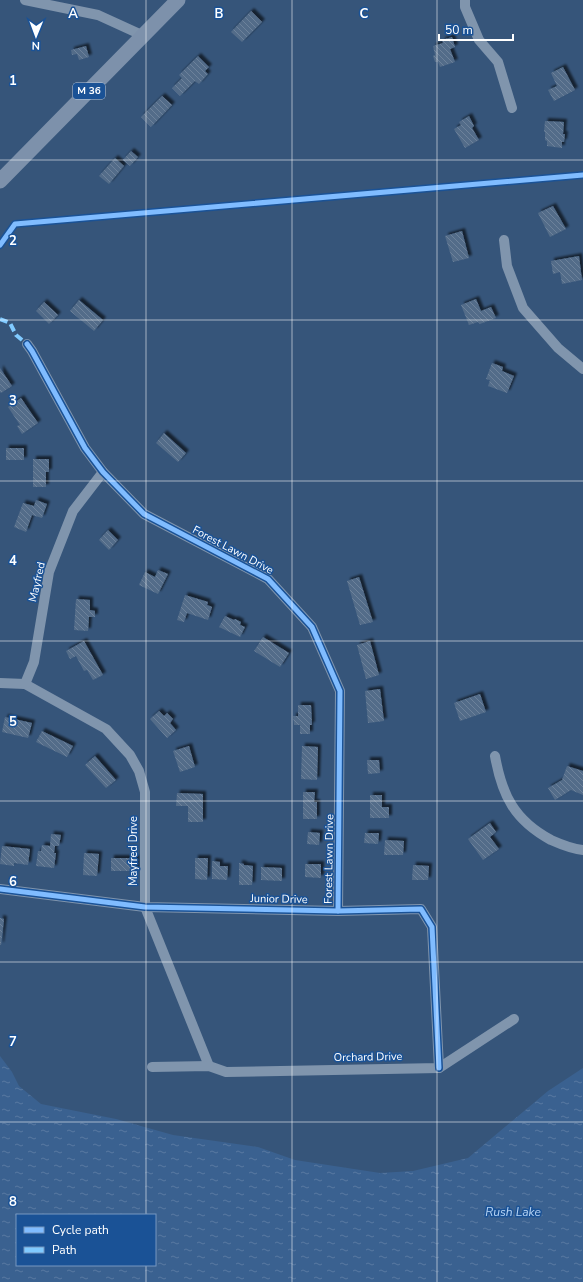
<svg xmlns="http://www.w3.org/2000/svg" width="583" height="1282" font-family="'Nunito Sans',sans-serif">
<style>
.water{fill:url(#water-ripples);fill-rule:evenodd}
.building{fill:url(#building-back-hatch);filter:url(#shadow)}
.lines{fill:none;stroke-linecap:round;stroke-linejoin:round}
.minor{stroke:#8095ad;stroke-width:10}
.primary{stroke:#7d91ab;stroke-width:15}
.quiet{stroke:#80caff;stroke-width:4;stroke-dasharray:8 4;stroke-linecap:butt}
.cycleway-casing{stroke:#1a5296;stroke-width:8}
.cycleway{stroke:#80bcff;stroke-width:5}
.grid{fill:none;stroke:#fff;stroke-width:1;stroke-opacity:0.55}
.labels{text-anchor:middle;dominant-baseline:central;stroke-width:3;stroke-linejoin:round;paint-order:stroke}
.shield{fill:#1a5296;stroke:#bacbe0;stroke-width:1}
.shield-label{font-size:10px;font-weight:bold;fill:#fff}
.street-label{font-size:11px;fill:#fff;stroke:#1a5296}
.water-label{font-size:12px;font-style:italic;fill:#b9d6f6;stroke:#1a5296}
.grid-label{font-size:13px;text-anchor:middle;font-weight:bold;fill:#fff;stroke:#1a5296;stroke-width:3;stroke-linejoin:round;paint-order:stroke}
</style>
<defs>
<pattern id="water-ripples" width="26" height="14" patternUnits="userSpaceOnUse"><rect width="26" height="14" fill="#3a6190"/><path d="M2 4q2-2 4 0t4 0M15 11q2-2 4 0t4 0" fill="none" stroke="#5879a1"/></pattern>
<pattern id="building-back-hatch" width="6" height="6" patternUnits="userSpaceOnUse"><rect width="6" height="6" fill="#536c89"/><path d="M-1 5l2 2M0 0l6 6M5-1l2 2" fill="none" stroke="#6d829b"/></pattern>
<filter id="shadow"><feDropShadow dx="3" dy="-3" stdDeviation="1" flood-color="#0009"/></filter>
</defs>
<rect width="100%" height="100%" fill="#36557a"/>
<path class="water" d="M0 1056 12 1072 19 1086 41 1104 116 1119 173 1135 258 1147 295 1160 380 1173 413 1171 468 1158 548 1091 583 1068V1282H0ZM17 1215H155V1265H17Z"/>
<g class="building">
<path d="M251 11 262 22 242 42 231 32Z"/>
<path d="M452 37 455 47 450 49 455 62 440 67 438 62H435L433 56 435 55 433 46 443 43 442 40Z"/>
<path d="M86 46 89 57 79 60 77 54 72 55 71 50Z"/>
<path d="M198 56 209 67 205 71 208 74 199 84 195 81 180 96 172 88 182 78 179 75Z"/>
<path d="M563 67 575 90 554 101 548 90 557 86 551 73Z"/>
<path d="M162 96 172 105 151 127 141 117Z"/>
<path d="M469 116 474 126 472 128 479 140 465 148 454 129 461 125 459 122Z"/>
<path d="M545 121 564 122 563 134H565L564 142H562V148L547 146V141L545 140V132H544Z"/>
<path d="M131 151 138 157 130 166 123 160Z"/>
<path d="M115 158 124 166 109 184 99 176Z"/>
<path d="M553 206 566 229 550 237 538 213Z"/>
<path d="M462 231 469 258 453 262 445 236Z"/>
<path d="M579 256 582 280 562 284 560 272 553 274 551 261Z"/>
<path d="M476 299 481 311 491 307 496 318 480 324 478 322 469 325 461 305Z"/>
<path d="M79 300 103 320 94 331 70 311Z"/>
<path d="M44 302 58 315 49 324 36 311Z"/>
<path d="M492 363 503 367 502 371 514 376 507 393 488 386 490 380 486 379Z"/>
<path d="M0 368 12 386 1 393 0 392Z"/>
<path d="M21 398 38 423 22 434 17 426 20 425 8 407Z"/>
<path d="M164 433 186 453 178 462 156 443Z"/>
<rect x="6" y="448" width="18" height="12"/>
<path d="M33 459H49V472H46V487H33Z"/>
<path d="M36 500 47 504 42 518 32 515 26 532 14 527 23 503 34 506Z"/>
<path d="M108 530 118 540 109 550 99 540Z"/>
<path d="M158 570 168 574 158 594 139 585 145 572 155 577Z"/>
<path d="M359 577 373 622 360 625 347 581Z"/>
<path d="M185 595 208 602 207 605 212 607 208 620 187 613 184 622 177 620Z"/>
<path d="M76 599 90 600V610L95 611V617H89L88 631 74 630Z"/>
<path d="M225 616 234 620 235 619 241 622 240 625 245 627 240 637 219 627Z"/>
<path d="M263 637 289 653 280 667 254 651Z"/>
<path d="M84 641 103 675 93 680 87 670 84 671 76 656 70 659 66 651Z"/>
<path d="M370 641 379 675 366 679 357 645Z"/>
<path d="M380 689 384 721 368 723 365 691Z"/>
<path d="M480 694 486 712 460 721 454 703Z"/>
<path d="M298 705H311L312 725H310V734H300V725H294L293 716H298Z"/>
<path d="M159 711 164 716 167 713 173 719 170 723 176 730 167 738 150 719Z"/>
<path d="M5 717 32 723 28 738 2 732Z"/>
<path d="M42 731 73 746 67 757 36 742Z"/>
<path d="M189 746 195 767 180 772 173 751Z"/>
<path d="M302 746 318 747 317 780 301 779Z"/>
<path d="M95 756 116 780 106 788 85 765Z"/>
<path d="M367 760H379L380 773 368 774Z"/>
<path d="M567 766 583 771V795L571 790 555 800 548 788 562 780Z"/>
<path d="M303 792H315L314 802H317V819H303Z"/>
<path d="M177 793 203 794V822H188V806H176Z"/>
<path d="M370 795H382V807H389V818H370Z"/>
<path d="M490 823 496 832 490 837 499 849 483 860 468 839Z"/>
<path d="M308 832 320 833 319 845 307 844Z"/>
<path d="M365 833H379L378 844 364 843Z"/>
<path d="M51 834 61 835 59 846H55L54 853H56L54 868 36 866 38 851H41L42 845 50 846Z"/>
<path d="M385 840 404 841 403 855H384Z"/>
<path d="M2 846 30 849 28 865 14 863V866L0 864Z"/>
<path d="M84 853 99 854 97 876 83 875Z"/>
<rect x="111" y="858" width="25" height="13"/>
<path d="M195 858H208L207 880 195 879Z"/>
<path d="M212 861 220 862V866H228L227 880 212 879Z"/>
<path d="M239 863 244 864V865L253 866 252 885H239Z"/>
<path d="M305 864H321V878L305 877Z"/>
<path d="M413 865 429 866 428 880H412Z"/>
<path d="M261 867 282 868V881L261 880Z"/>
<path d="M0 918 4 919 1 945H0Z"/>
</g>
<g class="lines">
<g class="minor">
<path d="M25 0 98 15 144 36"/>
<path d="M465 0V7L479 40 498 62 512 108"/>
<path d="M504 240 507 266 523 308 558 348 583 369"/>
<path d="M27 344 32 351 85 448 103 472 144 514 268 579 312 627 340 691 338 911"/>
<path d="M0 683 25 684 106 729 130 755 139 771 145 792V907L209 1066"/>
<path d="M25 684 34 662 49 572 73 511 103 472"/>
<path d="M495 756C502 795 514 820 551 840 560 844 572 849 583 850"/>
<path d="M0 889 145 907 338 911 421 909 432 927 439 1068"/>
<path d="M152 1067 209 1066 226 1072 439 1068 514 1019"/>
</g>
<path class="primary" d="M0 181 178 0"/>
<path class="quiet" d="M0 319 10 323 16 335 27 344"/>
<g class="cycleway-casing">
<g id="cycleway">
<path d="M0 245 15 224 583 175"/>
<path d="M27 344 32 351 85 448 103 472 144 514 268 579 312 627 340 691 338 911"/>
<path d="M0 889 145 907 338 911 421 909 432 927 439 1068"/>
</g>
</g>
<use href="#cycleway" class="cycleway"/>
</g>
<path class="grid" d="M146 0V1215M292 0V1282M437 0V1282M0 160H583M0 320H583M0 481H583M0 641H583M0 801H583M0 962H583M0 1122H583M146 1265V1282"/>
<g class="labels">
<rect class="shield" x="73" y="83" width="32" height="16" rx="3"/>
<g class="shield-label">
<text x="89" y="91">M 36</text>
</g>
<g class="street-label">
<text transform="translate(233 550) rotate(28)">Forest Lawn Drive</text>
<text transform="translate(37 582) rotate(-77)">Mayfred</text>
<text transform="translate(133 851) rotate(-90)">Mayfred Drive</text>
<text transform="translate(329 859) rotate(-89)">Forest Lawn Drive</text>
<text transform="translate(279 899) rotate(1)">Junior Drive</text>
<text transform="translate(368 1057) rotate(-1)">Orchard Drive</text>
</g>
<g class="water-label">
<text x="513" y="1212">Rush Lake</text>
</g>
</g>
<g class="grid-label">
<text x="73" y="18">A</text>
<text x="219" y="18">B</text>
<text x="364" y="18">C</text>
<text x="13" y="85">1</text>
<text x="13" y="245">2</text>
<text x="13" y="405">3</text>
<text x="13" y="565">4</text>
<text x="13" y="726">5</text>
<text x="13" y="886">6</text>
<text x="13" y="1046">7</text>
<text x="13" y="1206">8</text>
</g>
<rect x="16" y="1214" width="140" height="52" fill="#1a5296" stroke="#7697c0"/>
<rect x="24" y="1227" width="20" height="6" fill="#80bcff" stroke="#7697c0"/>
<text x="52" y="1234" font-size="12" fill="#ffffff">Cycle path</text>
<rect x="24" y="1247" width="20" height="6" fill="#80caff" stroke="#7697c0"/>
<text x="52" y="1254" font-size="12" fill="#ffffff">Path</text>
<g transform="translate(36 36) rotate(181)" stroke="#1a5296" stroke-width="3" paint-order="stroke">
<path d="M0-3L7 15L0 10L-7 15Z" fill="#ffffff"/>
<text y="-6" font-size="11" font-weight="bold" text-anchor="middle" fill="#ffffff">N</text>
</g>
<path d="M439 34v6h74v-6" fill="none" stroke="#ffffff" stroke-width="2"/>
<text x="445" y="34" font-size="12" fill="#ffffff" stroke="#1a5296" stroke-width="3" paint-order="stroke">50 m</text>
</svg>
